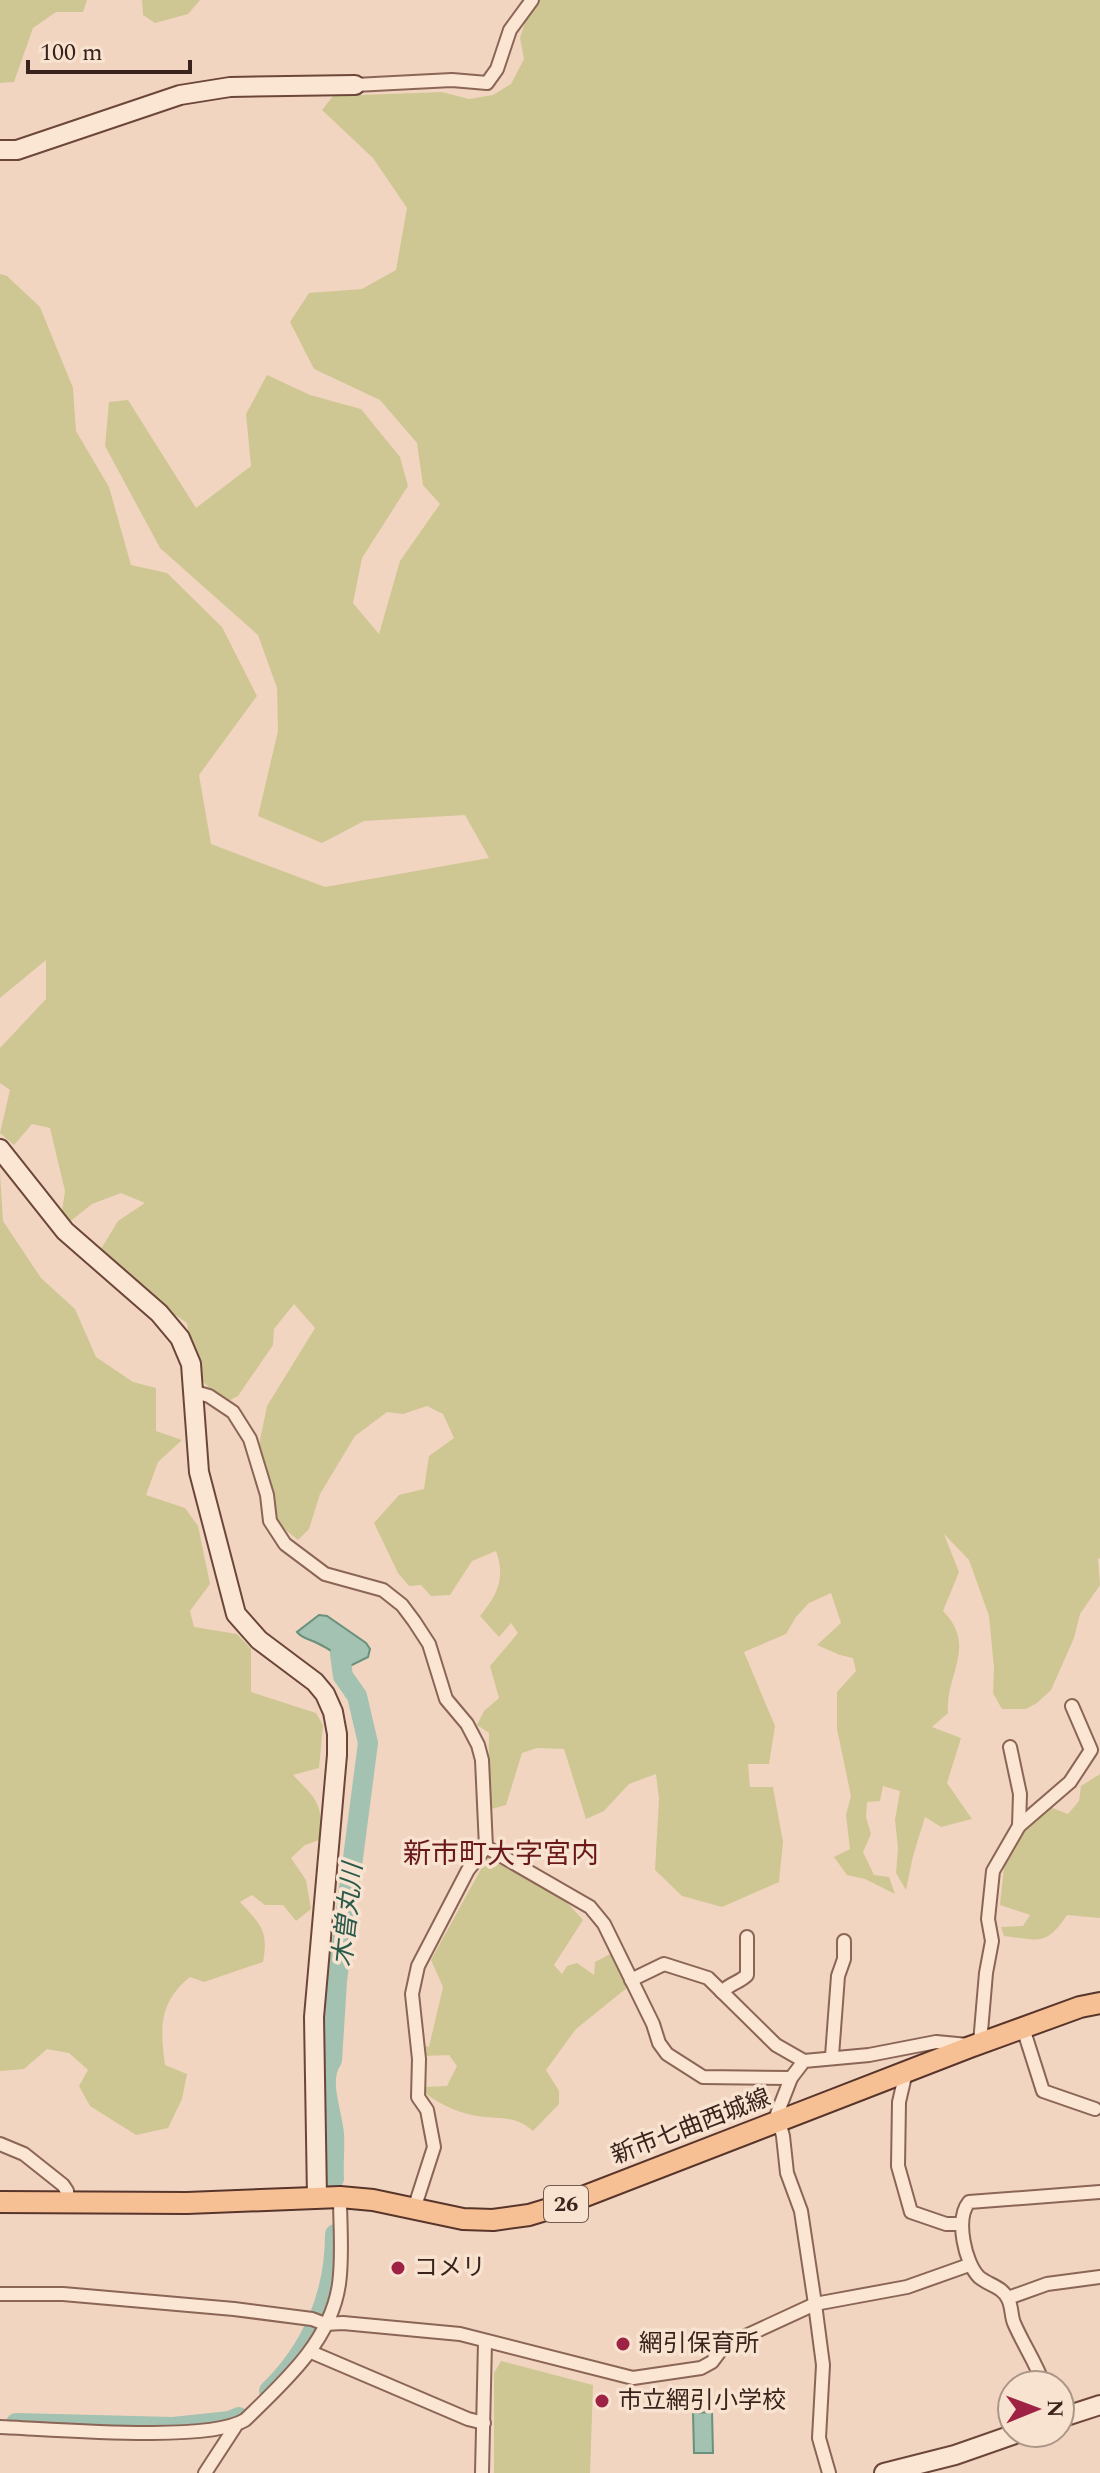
<svg xmlns="http://www.w3.org/2000/svg" width="1100" height="2473" font-family="Spectral,'Noto Sans JP',serif">
<style>
.green{fill:#cfc793}
.water{fill:#a3c2b1;stroke:#69917d;stroke-width:2}
.lines{fill:none;stroke-linecap:round;stroke-linejoin:round}
.river{stroke:#a3c2b1;stroke-width:20}
.street-casing{stroke:#8b6556;stroke-width:16}
.secondary-casing{stroke:#6d463a;stroke-width:22}
.primary-casing{stroke:#58352b;stroke-width:24}
.street{stroke:#fbe5d3;stroke-width:12}
.secondary{stroke:#fbe5d3;stroke-width:18}
.primary{stroke:#f7bf94;stroke-width:20}
.poi-dot{fill:#9e2243;stroke:#f8e2d0;stroke-width:3}
.labels{text-anchor:middle;dominant-baseline:central;stroke-width:7;stroke-linejoin:round;paint-order:stroke}
.shield{fill:#f8e2d0;stroke:#725c52;stroke-width:2}
.shield-label{font-size:22px;font-weight:bold;fill:#39231c}
.street-label{font-size:24px;fill:#39231c;stroke:#f8e2d0}
.poi-label{font-size:24px;fill:#39231c;stroke:#f8e2d0;text-anchor:start}
.water-label{font-size:26px;font-style:italic;fill:#2a5a4b;stroke:#f8e2d0}
.quarter-label{font-size:28px;fill:#69181c;stroke:#f8e2d0}
</style>
<rect width="100%" height="100%" fill="#f1d5c0"/>
<g class="green">
<path d="M0 0H87L83 12H56L33 28 14 82 0 83Z"/>
<path d="M142 0H200L188 14 155 23 143 15Z"/>
<path d="M536 0H1100V1558L1098 1559 1100 1585 1080 1614 1074 1638 1051 1690 1037 1703 1026 1709H1002L993 1693 994 1668 989 1616 969 1560 944 1534 959 1572 943 1611C978 1647 945 1674 948 1713L932 1727 961 1738 947 1783 972 1819 941 1827 925 1817 913 1856 906 1890 896 1873 898 1848 895 1820 900 1791 883 1786 880 1801 867 1802 866 1817 871 1834 863 1852 874 1875 889 1877 895 1894 865 1879 847 1875 834 1857 850 1849 846 1815 851 1796 837 1729V1692L856 1671 853 1658 840 1655 817 1645 841 1623 831 1593 809 1603 796 1617 786 1634 744 1652 775 1726 769 1764H748L750 1787H773L783 1842 779 1882 722 1907 682 1896 655 1870 659 1799 656 1774 629 1784 604 1811 586 1819 564 1749 537 1748 522 1753 506 1805 488 1810 489 1733 477 1725 484 1711 499 1698 490 1666 518 1633 511 1623 499 1637 480 1616C497 1595 506 1579 496 1551L472 1561 450 1595 431 1596 421 1585 409 1586 398 1573 374 1523 399 1495 424 1489 429 1456 454 1438 443 1414 427 1406 403 1414 387 1412 355 1436 320 1494 309 1529 298 1540 277 1523 258 1450 267 1406 315 1328 294 1304 274 1329 273 1345 238 1396 228 1401C194 1385 192 1357 187 1323L165 1308 101 1249 118 1221 145 1203 121 1193 92 1204 67 1224 61 1218 65 1191 50 1128 32 1124 14 1145 0 1133 10 1090 0 1083V1048L46 999V960L0 998V274L7 276 40 307 73 388 76 431 109 487 131 565 167 573 222 627 257 696 199 775 211 844 325 887 489 858 465 815 364 821 322 843 258 816 278 731 277 688 258 635 160 548 105 446 109 402 128 400 196 508 251 466 246 414 267 375 310 395 361 409 400 457 408 486 362 558 353 603 379 634 400 561 440 504 423 485 417 443 380 400 314 369 290 322 309 293 362 289 396 270 407 208 373 158 322 110 333 96 442 92 469 99 493 95 511 84 524 59 520 38 528 13Z"/>
<path d="M0 1172 3 1221 41 1278 75 1309 96 1357 133 1382 156 1388V1431L182 1440 158 1462 146 1495 185 1508 198 1526 210 1584 190 1611 194 1627 237 1634 251 1649V1692L316 1713 323 1725 319 1768 293 1775C318 1801 321 1801 322 1839L305 1845 291 1858 306 1880 311 1909 296 1921 283 1905H265L252 1895 240 1902C260 1924 269 1930 263 1962L204 1982 190 1977C159 2002 160 2028 165 2065L187 2074 182 2099 168 2128 136 2135 90 2106 79 2086 88 2070 69 2053 47 2049 24 2069 0 2071Z"/>
<path d="M1100 1774V1918L1067 1915C1046 1947 1038 1940 1004 1936L1001 1927 1023 1926 1030 1915 1000 1905 1004 1867 1016 1843 1032 1816 1050 1807 1068 1814 1079 1801 1081 1786Z"/>
<path d="M492 1857 562 1897 583 1920 554 1965 562 1974 567 1966 577 1963 594 1975 595 1962 612 1953 628 1987 576 2029 546 2070 559 2091V2104L533 2131C517 2117 505 2119 485 2117 463 2115 442 2106 425 2093L424 2087 447 2086 457 2066 449 2055 424 2056 422 2045 429 2047 443 1987 431 1960 487 1858Z"/>
<path d="M501 2361 593 2385 590 2473H494V2373Z"/>
</g>
<g class="water">
<path d="M319 1615 327 1616 366 1643 370 1649 368 1657 348 1667C340 1655 328 1648 315 1642 307 1638 303 1639 297 1632Z"/>
<path d="M712 2412 713 2453H694L693 2413Z"/>
</g>
<g class="lines">
<g class="river">
<path d="M334 2179C333 2164 335 2149 334 2134 332 2112 318 2080 332 2060L337 1981 368 1743 357 1696 343 1676 340 1654"/>
<path d="M269 2391C312 2349 335 2295 335 2234"/>
<path d="M16 2423 173 2427 230 2421 239 2417"/>
</g>
<g class="street-casing">
<g id="street">
<path d="M355 85 452 80 487 83 497 69 510 30 532 0"/>
<path d="M195 1392 209 1396 233 1412 250 1439 267 1495 270 1521 285 1544 325 1574 383 1590 402 1605 414 1621 429 1644 446 1699 467 1724 478 1745 482 1760 486 1847 468 1870 418 1966 412 1994 419 2059 418 2097 427 2110 434 2147 414 2209"/>
<path d="M1010 1747 1020 1794 1019 1826"/>
<path d="M486 1847 590 1907 604 1924 653 2024 659 2043 667 2054 703 2077 791 2078"/>
<path d="M631 1980 664 1964 708 1978 776 2045 804 2061"/>
<path d="M722 1992C730 1983 739 1983 747 1975V1937"/>
<path d="M1023 2028 1043 2091 1095 2109"/>
<path d="M980 2043 986 1973 992 1941 988 1919 993 1871 1019 1826 1070 1782 1091 1750 1072 1706"/>
<path d="M832 2056 838 1976 844 1959V1941"/>
<path d="M906 2072 899 2102 898 2166 911 2212 946 2224H961"/>
<path d="M0 2144 24 2154 63 2185 67 2191 68 2204"/>
<path d="M0 2294H63L234 2309 312 2319 325 2324 343 2323 460 2334 633 2378 701 2368 712 2362 724 2346 815 2304 907 2287 969 2265"/>
<path d="M1008 2298 1047 2284 1100 2277"/>
<path d="M311 2352 468 2419 484 2423"/>
<path d="M1044 2385C1036 2363 1023 2344 1014 2323 1011 2316 1012 2306 1008 2299 1002 2286 988 2285 979 2277 965 2263 955 2219 969 2202L1100 2192"/>
<path d="M0 2427C52 2429 207 2443 245 2420 284 2382 331 2341 339 2284 343 2256 340 2226 340 2197"/>
<path d="M205 2473 235 2427"/>
<path d="M482 2473 485 2342"/>
<path d="M829 2473 819 2438 823 2365 815 2304 801 2211 787 2173 783 2136 777 2114 791 2078 804 2061 869 2055 936 2042 968 2045"/>
</g>
</g>
<g class="secondary-casing">
<g id="secondary">
<path d="M0 150H17L180 95 230 87 355 85"/>
<path d="M0 1149 65 1231 159 1313 180 1338 191 1364 199 1472 236 1614 259 1640 315 1682 325 1694 333 1712 337 1734V1755L314 2017 317 2197"/>
<path d="M1060 2418 1100 2405"/>
<path d="M884 2473 955 2455 1018 2433"/>
</g>
</g>
<g class="primary-casing">
<path id="primary" d="M0 2202 187 2203 340 2197 373 2200 463 2219 493 2220 529 2215 562 2205 970 2047 1080 2007 1100 2003"/>
</g>
<use href="#street" class="street"/>
<use href="#secondary" class="secondary"/>
<use href="#primary" class="primary"/>
</g>
<g class="poi-dot">
<circle cx="398" cy="2268" r="8"/>
<circle cx="623" cy="2344" r="8"/>
<circle cx="602" cy="2401" r="8"/>
</g>
<g class="labels">
<rect class="shield" x="544" y="2186" width="44" height="36" rx="6"/>
<g class="shield-label">
<text x="566" y="2204">26</text>
</g>
<g class="street-label">
<text transform="translate(691 2127) rotate(-21)">新市七曲西城線</text>
</g>
<g class="poi-label">
<text x="414" y="2268">コメリ</text>
<text x="639" y="2344">網引保育所</text>
<text x="618" y="2401">市立網引小学校</text>
</g>
<g class="water-label">
<text transform="translate(348 1915) rotate(-84)">木曽丸川</text>
</g>
<g class="quarter-label">
<text x="501" y="1854">新市町大字宮内</text>
</g>
</g>
<g transform="translate(1036 2409) rotate(89)"><circle r="38" fill="#f8e2d0" stroke="#ac9688" stroke-width="2"/>
<path d="M0-6L14 30L0 20L-14 30Z" fill="#9e2243"/>
<text y="-12" font-size="22" font-weight="bold" text-anchor="middle" fill="#39231c">N</text>
</g>
<path d="M28 60v12h162v-12" fill="none" stroke="#39231c" stroke-width="4"/>
<text x="40" y="60" font-size="24" fill="#39231c" stroke="#f8e2d0" stroke-width="6" paint-order="stroke">100 m</text>
</svg>
